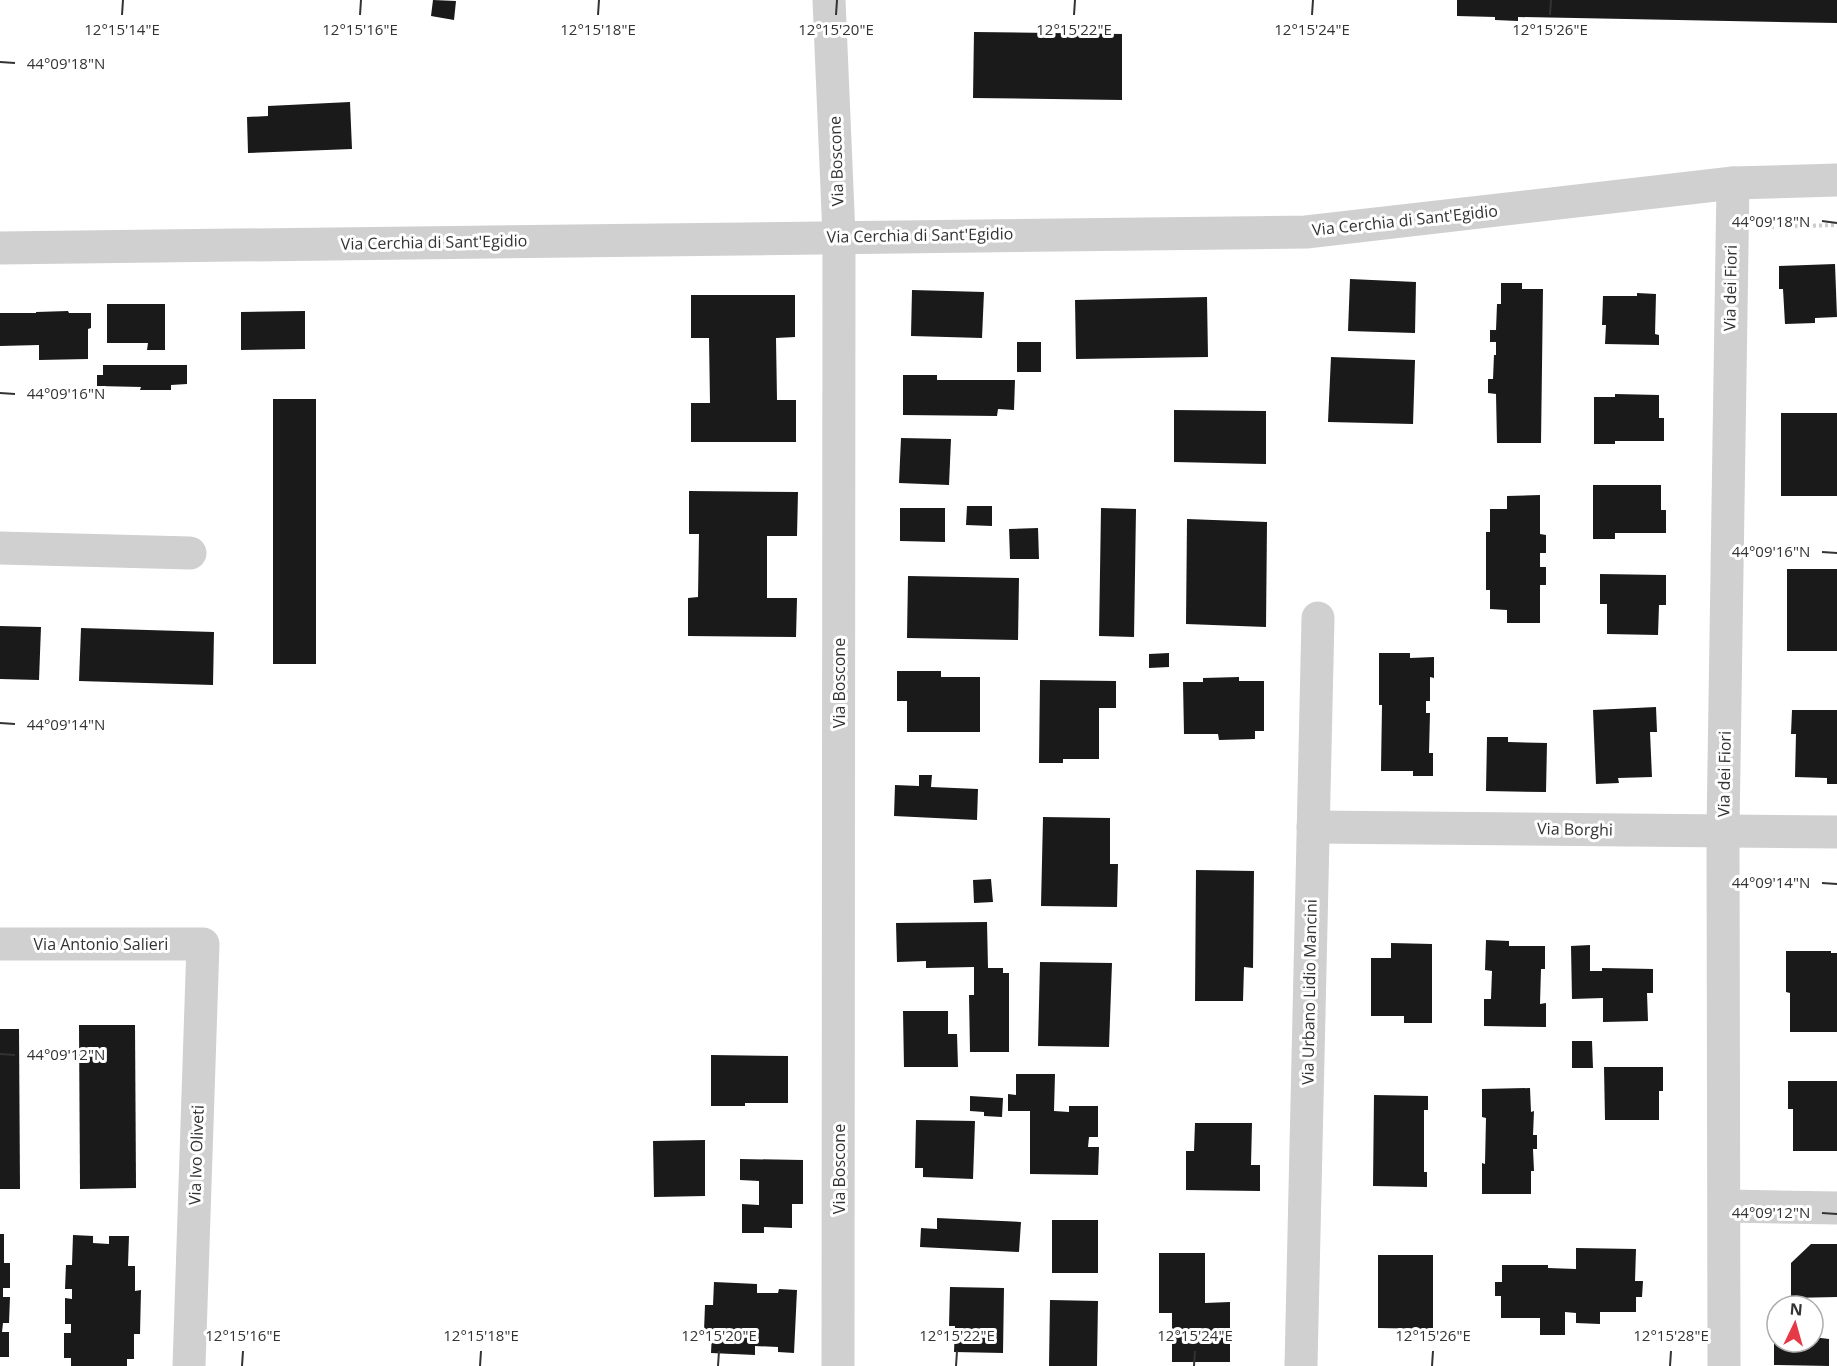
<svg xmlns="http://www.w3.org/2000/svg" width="1837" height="1366" font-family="'Open Sans',sans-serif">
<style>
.building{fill:#1a1a1a}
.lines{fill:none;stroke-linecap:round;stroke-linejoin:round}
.path{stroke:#cdcdcd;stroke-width:4;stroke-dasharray:3 3;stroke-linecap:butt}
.minor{stroke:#d0d0d0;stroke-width:33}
.ticks{fill:none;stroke:#333;stroke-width:2}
.labels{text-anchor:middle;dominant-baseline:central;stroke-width:6;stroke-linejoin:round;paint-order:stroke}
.street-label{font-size:16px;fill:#333;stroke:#fff}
.ticks-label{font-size:15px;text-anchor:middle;fill:#333;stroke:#fff;stroke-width:6;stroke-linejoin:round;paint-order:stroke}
</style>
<rect width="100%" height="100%" fill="#fff"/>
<g class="building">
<path d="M433 0 456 1 454 20 431 16Z"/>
<path d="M1457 0H1837V23L1518 17V21L1495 20V17L1457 16Z"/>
<path d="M974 32 1122 34V100L973 98Z"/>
<path d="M350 102 352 149 248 153 247 117 268 116V106Z"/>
<path d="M1835 264 1837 317 1815 318V323L1785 324 1783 289H1779V266Z"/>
<path d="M1350 279 1416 282 1415 333 1348 331Z"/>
<path d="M1501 283H1522V289H1543L1541 443H1497L1496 394 1488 393V379H1493L1494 355H1496V342H1490V330H1496L1497 304H1501Z"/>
<path d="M912 290 984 292 982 338 911 336Z"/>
<path d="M1637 293 1656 294 1655 334 1659 335V345L1605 344 1606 325H1602L1603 296H1637Z"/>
<path d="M691 295H795V337L776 338 777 400H796V442H691V403H710L709 338H691Z"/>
<path d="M1207 297 1208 357 1076 359 1075 300Z"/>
<path d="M107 304H165V350H147L148 343H107Z"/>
<path d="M68 311 69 313H91V328L88 329V359L39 360V345L0 346V313H36V312Z"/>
<path d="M305 311V349L241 350V312Z"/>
<rect x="1017" y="342" width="24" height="30"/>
<path d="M1331 357 1415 360 1413 424 1328 422Z"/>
<path d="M103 365H187V384L171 385V390H140L141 387 97 386V375H103Z"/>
<path d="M903 375H937V380H1015L1014 410 998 409 997 416 903 415Z"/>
<path d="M1615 394 1659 395V418H1664V441H1615V444H1594V397H1615Z"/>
<rect x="273" y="399" width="43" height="265"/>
<path d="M1174 410 1266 411V464L1174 462Z"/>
<rect x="1781" y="413" width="56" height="83"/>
<path d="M901 438 951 439 949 485 899 483Z"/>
<path d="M1593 485H1661V510H1666V533H1615V539H1593Z"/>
<path d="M689 491 798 492 797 536H767V598H797L796 637 688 636V598L698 597 699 534H689Z"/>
<path d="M1540 495V534L1546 535V553H1540V567H1546V585H1540V623H1507V610L1490 609V590H1486V532H1490V509H1507V496Z"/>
<path d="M967 506H992V526L966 525Z"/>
<path d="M900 508H945V542L900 541Z"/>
<path d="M1101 508 1136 509 1134 637 1099 636Z"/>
<path d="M1187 519 1267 522 1266 627 1186 624Z"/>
<path d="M1038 528 1039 559H1010L1009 529Z"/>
<rect x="1787" y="569" width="50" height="82"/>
<path d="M1600 574 1666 575V605H1659L1658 635 1607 634V604H1600Z"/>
<path d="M908 576 1019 578 1018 640 907 638Z"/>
<path d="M0 626 41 627 39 680 0 679Z"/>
<path d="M81 628 214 632 213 685 79 681Z"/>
<path d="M1169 653V667L1149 668V654Z"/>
<path d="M1379 653H1410V658L1434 657V678L1430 677V701H1426V713H1430L1429 753H1433V776H1413V771H1381L1382 705H1379Z"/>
<path d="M897 671H941V677H980V732H907V701H897Z"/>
<path d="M1239 677V681H1264V731H1255V739L1219 740 1218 734H1184L1183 682H1203V678Z"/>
<path d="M1040 680 1116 681V708H1099V759H1063V763H1039Z"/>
<path d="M1656 707 1657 732H1650L1652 777 1618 778 1619 783 1596 784 1593 710Z"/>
<path d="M1792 710H1837V784H1827V778L1795 777 1796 734H1791Z"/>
<path d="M1487 737H1508V742L1547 743 1546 792 1486 791Z"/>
<path d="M919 775H932L931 787 978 789 977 820 894 816 895 785 919 786Z"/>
<path d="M1043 817 1110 818V864H1118L1117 907 1041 906Z"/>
<path d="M1196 870 1254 871 1253 968 1244 967 1243 1001H1195Z"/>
<path d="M991 879 993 902 974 903 973 880Z"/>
<path d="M987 922 988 968H1003V973H1009V1052H970L969 995H974V967L926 968V961L897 962 896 923Z"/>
<path d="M1486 940 1509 941V946H1545V969H1541L1540 1004 1546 1003V1027L1484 1026V999H1491L1492 971 1485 970Z"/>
<path d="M1391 943 1432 944V1023H1404V1016H1371V958H1391Z"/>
<path d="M1590 945V971H1602V968L1653 969V993H1647L1648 1021 1603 1022V998L1572 999 1571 946Z"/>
<path d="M1786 951H1831V953H1837V1032H1790V993L1786 992Z"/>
<path d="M1040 962 1112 963 1109 1047 1038 1046Z"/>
<path d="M903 1011H948V1034H957L958 1067H904Z"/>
<path d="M79 1025H135L136 1188 80 1189Z"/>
<path d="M0 1029H19L20 1189H0Z"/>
<path d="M1572 1041H1592L1593 1068H1572Z"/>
<path d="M711 1055 788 1056V1103H745V1106H711Z"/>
<path d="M1604 1067H1663V1091H1659V1120H1605Z"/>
<path d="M1016 1074H1055L1054 1111 1069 1112V1106H1098V1137H1089L1088 1147H1099L1098 1175 1030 1174V1111H1008V1094L1016 1095Z"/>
<path d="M1788 1081H1837V1151H1793V1109H1788Z"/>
<path d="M1530 1088 1531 1112 1534 1111 1533 1135H1537V1149H1533L1534 1171H1531V1194H1482V1163L1485 1164 1486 1118 1482 1117V1089Z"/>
<path d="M1374 1095 1428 1096V1110H1424V1172H1427V1187L1373 1186Z"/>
<path d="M970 1096 1003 1098 1002 1117 984 1116V1112L970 1111Z"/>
<path d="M916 1120 975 1121 973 1179 923 1177V1168H915Z"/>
<path d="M1195 1123H1252L1251 1165H1260V1191L1186 1190V1151H1194Z"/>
<path d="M705 1140V1196L654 1197 653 1141Z"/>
<path d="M740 1159 803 1160V1204H792V1228L764 1227V1233H742V1204L759 1205V1181L740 1180Z"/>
<path d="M937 1218 1021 1222 1019 1252 920 1247 921 1228 937 1229Z"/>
<rect x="1052" y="1220" width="46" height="53"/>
<path d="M0 1234H4V1263H10V1288H3V1297H10L9 1323H3L2 1332H9V1357H0Z"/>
<path d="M73 1235 93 1236V1243L109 1244V1236H129L128 1266H135V1291L141 1290 140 1334H134V1359H127V1366H71V1358H64V1333H71V1324H65V1298L72 1299V1289H65L66 1265H72Z"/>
<path d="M1811 1244H1837V1297L1791 1298V1263Z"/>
<path d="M1576 1248 1636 1249 1635 1281H1643L1642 1297H1636V1312H1600V1324L1576 1323V1313L1565 1312V1335H1540V1318H1501V1296H1495V1282H1502V1265H1548V1268L1576 1269Z"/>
<path d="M1159 1253H1205V1303L1230 1302V1362H1172V1313H1159Z"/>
<path d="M1378 1255H1433V1329L1378 1328Z"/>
<path d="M714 1282 757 1284V1293H778L779 1289 797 1290 794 1353 778 1352V1347L755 1346V1355L711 1353 712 1332 704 1331 705 1305H713Z"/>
<path d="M950 1287 1004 1288 1003 1353 954 1352 955 1326H949Z"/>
<path d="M1050 1300 1098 1301 1097 1366H1049Z"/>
<path d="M1813 1337 1829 1339V1366L1774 1365V1339H1777V1342H1813Z"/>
</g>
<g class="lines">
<path class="path" d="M1765 227 1837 225"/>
<g class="minor">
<path d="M829 0 839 236 838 1366"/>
<path d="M0 248 1306 232 1733 183 1837 180"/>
<path d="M0 548 190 553"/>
<path d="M1313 827 1837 832"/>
<path d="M0 944H203L189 1366"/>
<path d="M1725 1206 1837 1208"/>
<path d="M1301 1366 1318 618"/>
<path d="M1724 1366 1723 830 1733 183"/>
</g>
</g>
<path class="ticks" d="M122 15 123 0M360 15 361 0M598 15 599 0M836 15 837 0M1074 15 1075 0M1312 15 1313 0M1550 15 1551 0M0 62 15 63M1822 221 1837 223M0 393 15 394M1822 552 1837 553M0 723 15 724M1822 883 1837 884M0 1054 15 1055M1822 1213 1837 1214M242 1366 243 1351M480 1366 481 1351M718 1366 719 1351M956 1366 957 1351M1194 1366 1195 1351M1432 1366 1433 1351M1670 1366 1671 1351"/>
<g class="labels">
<g class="street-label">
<text transform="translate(836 161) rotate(-92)">Via Boscone</text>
<text transform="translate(1405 220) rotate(-6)">Via Cerchia di Sant'Egidio</text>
<text transform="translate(920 235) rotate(-1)">Via Cerchia di Sant'Egidio</text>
<text transform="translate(434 242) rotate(-1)">Via Cerchia di Sant'Egidio</text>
<text transform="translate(1730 288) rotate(-89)">Via dei Fiori</text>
<text transform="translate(839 683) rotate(-90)">Via Boscone</text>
<text transform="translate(1724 774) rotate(-89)">Via dei Fiori</text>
<text transform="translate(1575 829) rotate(1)">Via Borghi</text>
<text x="101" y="944">Via Antonio Salieri</text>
<text transform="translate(1309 992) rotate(-89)">Via Urbano Lidio Mancini</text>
<text transform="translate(196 1155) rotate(-88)">Via Ivo Oliveti</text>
<text transform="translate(839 1169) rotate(-90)">Via Boscone</text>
</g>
</g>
<g class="ticks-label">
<text x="122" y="35">12°15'14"E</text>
<text x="360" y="35">12°15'16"E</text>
<text x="598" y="35">12°15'18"E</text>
<text x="836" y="35">12°15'20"E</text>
<text x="1074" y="35">12°15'22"E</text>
<text x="1312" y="35">12°15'24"E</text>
<text x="1550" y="35">12°15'26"E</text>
<text x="66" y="69">44°09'18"N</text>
<text x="1771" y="227">44°09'18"N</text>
<text x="66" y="399">44°09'16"N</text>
<text x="1771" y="557">44°09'16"N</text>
<text x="66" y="730">44°09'14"N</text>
<text x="1771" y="888">44°09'14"N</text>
<text x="66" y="1060">44°09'12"N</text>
<text x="1771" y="1218">44°09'12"N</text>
<text x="243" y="1341">12°15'16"E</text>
<text x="481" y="1341">12°15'18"E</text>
<text x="719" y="1341">12°15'20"E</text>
<text x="957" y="1341">12°15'22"E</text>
<text x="1195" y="1341">12°15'24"E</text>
<text x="1433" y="1341">12°15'26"E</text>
<text x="1671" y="1341">12°15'28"E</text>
</g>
<g transform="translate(1795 1324) rotate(5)"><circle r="28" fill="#ffffff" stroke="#adadad" stroke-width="1.5"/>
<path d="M0-4.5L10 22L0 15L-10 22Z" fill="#e63946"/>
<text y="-9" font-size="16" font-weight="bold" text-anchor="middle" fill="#333333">N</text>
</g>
</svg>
